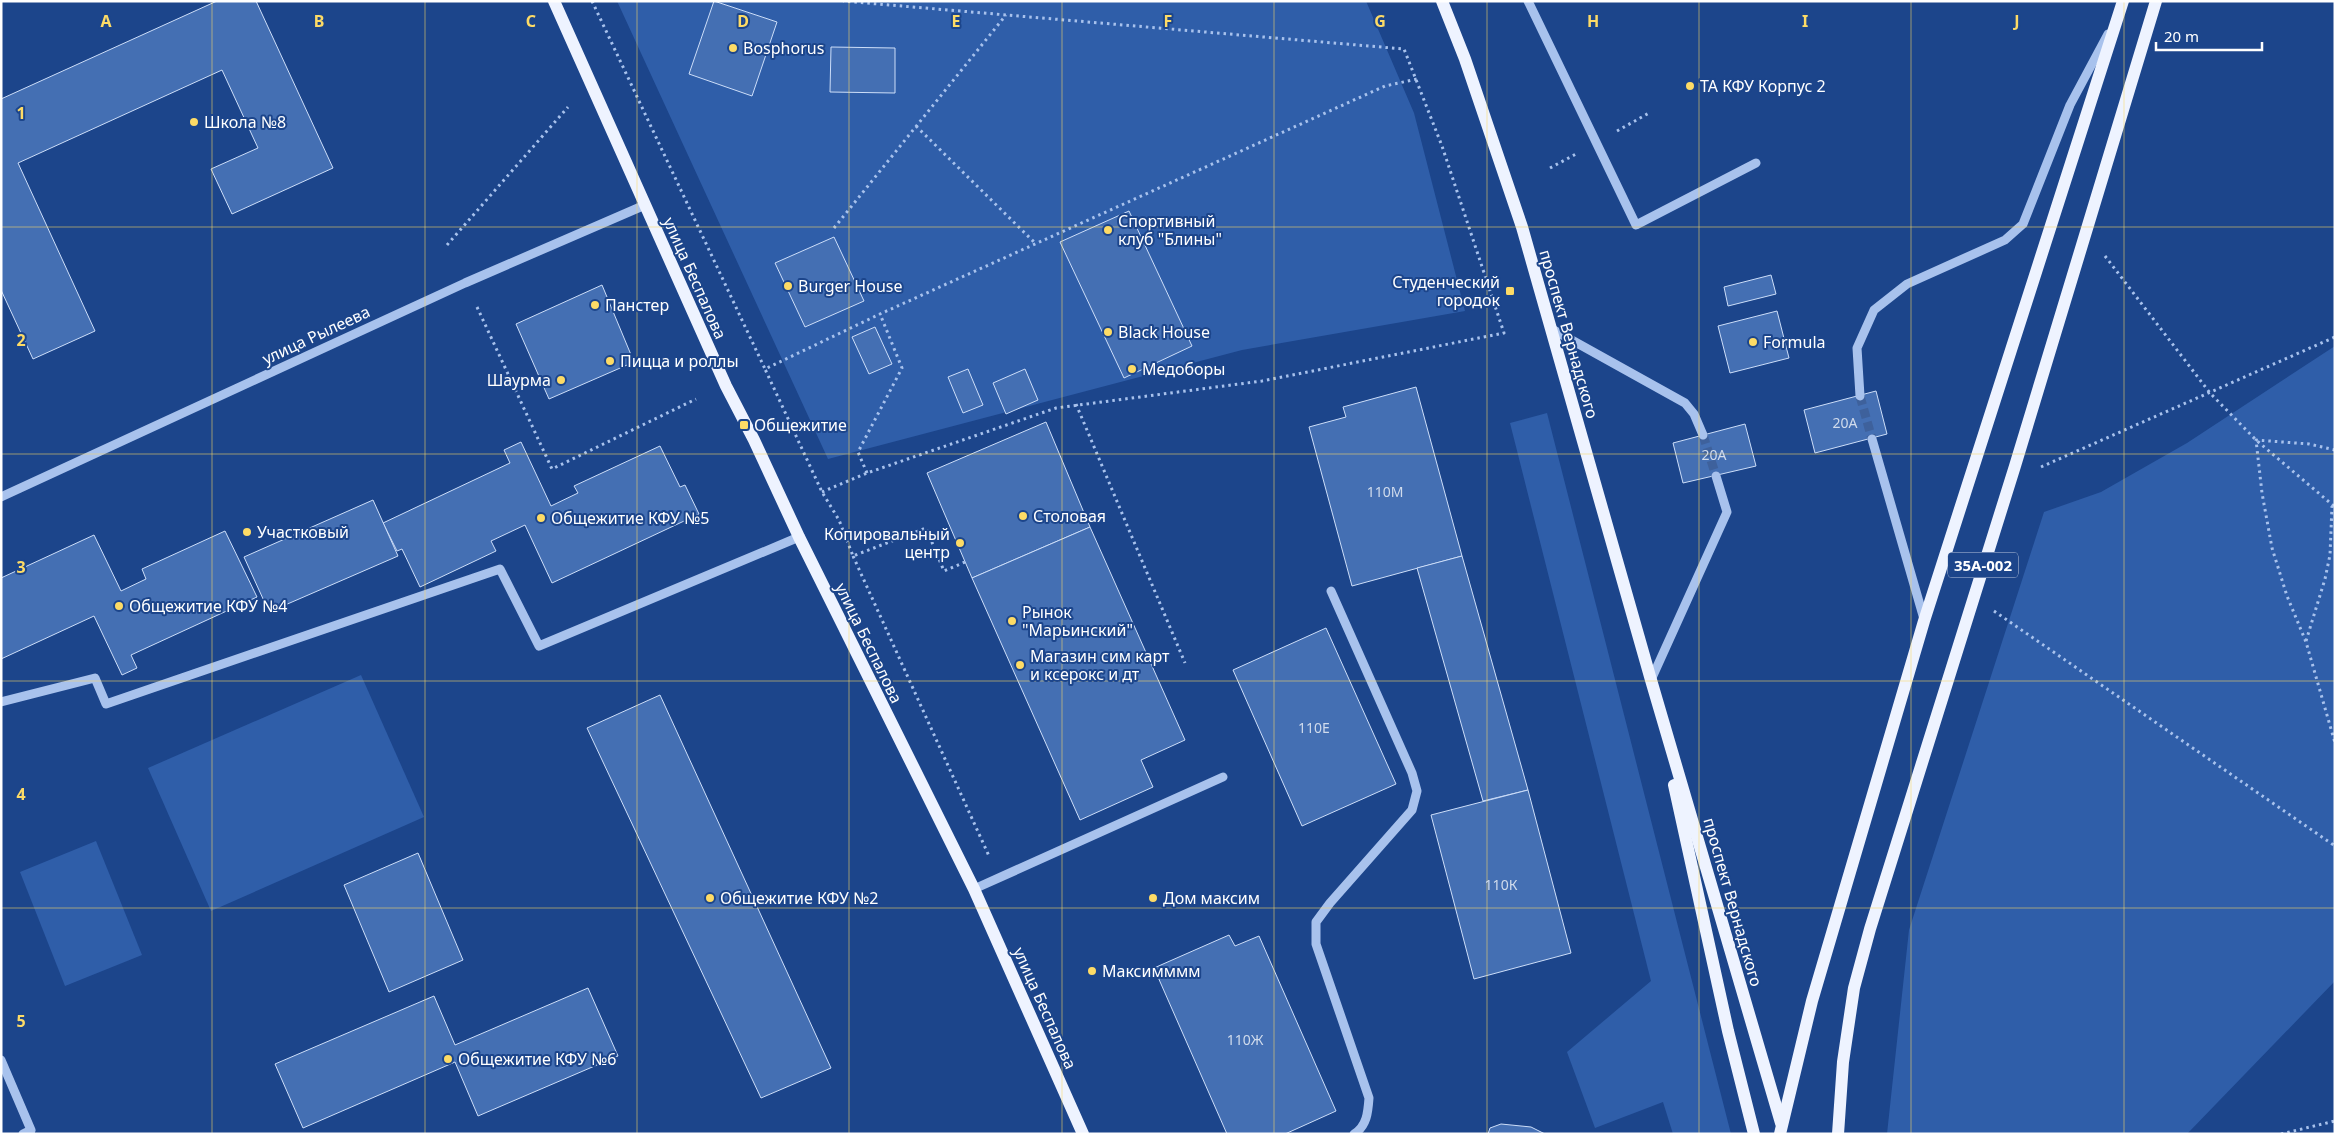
<svg xmlns="http://www.w3.org/2000/svg" width="2336" height="1135" font-family="'Noto Sans',sans-serif">
<style>
.green{fill:#2f5ea9}
.building{fill:#446fb3;stroke:#cddef9}
.lines{fill:none;stroke-linecap:round;stroke-linejoin:round}
.minor-tunnel{stroke:#3e619c;stroke-width:9;stroke-dasharray:9 4.5;stroke-linecap:butt}
.path{stroke:#a8c2ed;stroke-width:3;stroke-dasharray:2.5 4;stroke-linecap:butt}
.minor{stroke:#a8c2ed;stroke-width:9}
.major{stroke:#eef3ff;stroke-width:12}
.grid{fill:none;stroke:#fddb66;stroke-width:1;stroke-opacity:0.55}
.poi-dot{fill:#fddb66;stroke:#1c458b;stroke-width:2}
.labels{text-anchor:middle;dominant-baseline:central;stroke-width:4;stroke-linejoin:round;paint-order:stroke}
.number-label{font-size:14px;fill:#d0dbec}
.shield{fill:#1c458b;stroke:#bbc7dc;stroke-width:1}
.shield-label{font-size:15px;font-weight:bold;fill:#fff}
.poi-label{font-size:16px;fill:#fff;stroke:#1c458b;text-anchor:start}
.street-label{font-size:16px;fill:#fff;stroke:#1c458b}
.grid-label{font-size:16px;text-anchor:middle;font-weight:bold;fill:#fddb66;stroke:#1c458b;stroke-width:4;stroke-linejoin:round;paint-order:stroke}
</style>
<rect width="100%" height="100%" fill="#1c458b"/>
<g class="green">
<path d="M617 1H1366L1414 113 1465 311 1242 350 828 459Z"/>
<path d="M2335 346V981L2187 1134H1887L1909 930 2044 512 2101 492 2187 443Z"/>
<path d="M1547 413 1731 1134H1673L1663 1102 1595 1128 1567 1052 1651 981 1510 423Z"/>
<path d="M361 675 424 817 211 911 148 768Z"/>
<path d="M96 841 142 955 65 986 20 872Z"/>
</g>
<g class="building">
<path d="M217 1H256L333 168 232 214 211 169 258 148 222 70 18 163 95 331 33 359 1 290V99Z"/>
<path d="M714 1 777 22 752 96 689 74Z"/>
<path d="M831 47 895 48V93L830 92Z"/>
<path d="M1129 211 1192 346 1124 378 1060 242Z"/>
<path d="M834 237 864 301 805 327 775 263Z"/>
<path d="M1771 275 1776 294 1728 306 1724 287Z"/>
<path d="M602 285 634 362 549 399 516 324Z"/>
<path d="M1777 311 1789 358 1730 373 1718 326Z"/>
<path d="M875 327 892 364 869 374 852 337Z"/>
<path d="M968 369 983 405 963 413 948 377Z"/>
<path d="M1025 369 1038 400 1006 414 993 383Z"/>
<path d="M1416 387 1462 556 1352 586 1309 427 1346 417 1343 407Z"/>
<path d="M1876 391 1887 434 1815 453 1804 410Z"/>
<path d="M1046 422 1090 527 972 578 927 473Z"/>
<path d="M1745 424 1756 466 1683 483 1673 443Z"/>
<path d="M521 442 551 506 578 493 574 486 660 446 680 487 685 485 699 514 552 583 525 525 491 541 496 551 420 587 402 549 397 551 383 523 510 463 504 450Z"/>
<path d="M373 500 398 556 269 612 244 557Z"/>
<path d="M1090 527 1185 740 1141 760 1153 787 1080 820 972 578Z"/>
<path d="M225 531 257 597 131 655 137 668 122 675 94 616 1 659V578L94 535 121 591 146 579 142 569Z"/>
<path d="M1462 556 1528 790 1483 801 1417 568Z"/>
<path d="M1326 628 1396 784 1302 826 1233 670Z"/>
<path d="M660 695 831 1068 761 1098 587 728Z"/>
<path d="M1528 790 1571 953 1474 979 1431 815Z"/>
<path d="M418 853 463 960 389 992 344 885Z"/>
<path d="M1229 935 1235 946 1259 936 1336 1111 1285 1134H1227L1154 968Z"/>
<path d="M588 988 618 1056 478 1116 455 1062 303 1128 275 1064 434 996 455 1045Z"/>
<path d="M1501 1124 1531 1127 1545 1134H1488L1490 1128Z"/>
</g>
<g class="lines">
<g class="minor-tunnel">
<path d="M1860 396 1872 439"/>
<path d="M1703 435 1716 476"/>
</g>
<g class="path">
<path d="M592 1 765 369"/>
<path d="M916 126 1035 243"/>
<path d="M1617 131 1649 113"/>
<path d="M1550 168 1576 154"/>
<path d="M834 228 1006 15"/>
<path d="M447 245 568 107"/>
<path d="M2105 256 2210 393 2256 440 2335 507"/>
<path d="M477 307 552 469 696 399"/>
<path d="M1076 404 1185 663"/>
<path d="M2335 450 2309 444 2256 440 2262 493 2272 548 2287 596 2306 642 2335 743"/>
<path d="M2041 467 2335 337"/>
<path d="M867 473 858 452 902 368 880 314"/>
<path d="M822 492 867 473 1056 408 1262 381 1504 333 1442 146 1404 49 843 1"/>
<path d="M853 556 989 856"/>
<path d="M965 562 944 571 926 528 853 556 839 520 822 492 765 369 880 314 1385 86 1417 79"/>
<path d="M1994 611 2335 846"/>
<path d="M2306 641 2325 579 2330 555 2332 506"/>
<path d="M2281 1134 2335 1121"/>
</g>
<g class="minor">
<path d="M1528 1 1636 225 1756 163"/>
<path d="M1550 328 1685 403 1694 414 1703 435"/>
<path d="M1860 396 1857 348 1874 310 1907 284 2005 240 2023 224 2070 105 2108 34"/>
<path d="M1872 439 1924 619"/>
<path d="M1 497 465 283 645 205"/>
<path d="M1331 591 1412 773 1417 791 1412 810 1330 903 1316 922V944L1369 1098C1368 1112 1367 1126 1354 1134"/>
<path d="M1651 680 1727 512 1716 476"/>
<path d="M1 702 95 678 106 704 500 569 539 646 799 537"/>
<path d="M974 889 1223 777"/>
<path d="M1 1060 31 1130 23 1134"/>
</g>
<g class="major">
<path d="M554 1 726 386 754 440 799 537 974 889 1083 1134"/>
<path d="M1442 1 1465 59 1522 227 1651 680 1781 1123"/>
<path d="M1674 785 1728 1031 1754 1134"/>
<path d="M1780 1134 1812 1001 1924 621 2123 1"/>
<path d="M1838 1134 1843 1062 1854 988 1870 929 2015 466 2156 1"/>
</g>
</g>
<path class="grid" d="M212 1V1134M425 1V1134M637 1V1134M849 1V1134M1062 1V1134M1274 1V1134M1487 1V1134M1699 1V1134M1911 1V1134M2124 1V1134M1 227H2335M1 454H2335M1 681H2335M1 908H2335"/>
<g class="poi-dot">
<circle cx="733" cy="48" r="5"/>
<circle cx="1690" cy="86" r="5"/>
<circle cx="194" cy="122" r="5"/>
<circle cx="1108" cy="230" r="5"/>
<circle cx="788" cy="286" r="5"/>
<rect x="1505" y="286" width="10" height="10" rx="2.5"/>
<circle cx="595" cy="305" r="5"/>
<circle cx="1108" cy="332" r="5"/>
<circle cx="1753" cy="342" r="5"/>
<circle cx="610" cy="361" r="5"/>
<circle cx="1132" cy="369" r="5"/>
<circle cx="561" cy="380" r="5"/>
<rect x="739" y="420" width="10" height="10" rx="2.5"/>
<circle cx="1023" cy="516" r="5"/>
<circle cx="541" cy="518" r="5"/>
<circle cx="247" cy="532" r="5"/>
<circle cx="960" cy="543" r="5"/>
<circle cx="119" cy="606" r="5"/>
<circle cx="1012" cy="621" r="5"/>
<circle cx="1020" cy="665" r="5"/>
<circle cx="710" cy="898" r="5"/>
<circle cx="1153" cy="898" r="5"/>
<circle cx="1092" cy="971" r="5"/>
<circle cx="448" cy="1059" r="5"/>
</g>
<g class="labels">
<g class="number-label">
<text x="1845" y="422">20А</text>
<text x="1714" y="454">20А</text>
<text x="1385" y="491">110М</text>
<text x="1314" y="727">110Е</text>
<text x="1501" y="884">110К</text>
<text x="1245" y="1039">110Ж</text>
</g>
<rect class="shield" x="1948" y="552.5" width="70" height="25" rx="4"/>
<g class="shield-label">
<text x="1983" y="565">35А-002</text>
</g>
<g class="poi-label">
<text x="743" y="48">Bosphorus</text>
<text x="1700" y="86">ТА КФУ Корпус 2</text>
<text x="204" y="122">Школа №8</text>
<text x="1118" y="221">Спортивный<tspan x="1118" dy="18">клуб "Блины"</tspan></text>
<text x="1500" y="282" text-anchor="end">Студенческий<tspan x="1500" dy="18">городок</tspan></text>
<text x="798" y="286">Burger House</text>
<text x="605" y="305">Панстер</text>
<text x="1118" y="332">Black House</text>
<text x="1763" y="342">Formula</text>
<text x="620" y="361">Пицца и роллы</text>
<text x="1142" y="369">Медоборы</text>
<text x="551" y="380" text-anchor="end">Шаурма</text>
<text x="754" y="425">Общежитие</text>
<text x="1033" y="516">Столовая</text>
<text x="551" y="518">Общежитие КФУ №5</text>
<text x="257" y="532">Участковый</text>
<text x="950" y="534" text-anchor="end">Копировальный<tspan x="950" dy="18">центр</tspan></text>
<text x="129" y="606">Общежитие КФУ №4</text>
<text x="1022" y="612">Рынок<tspan x="1022" dy="18">"Марьинский"</tspan></text>
<text x="1030" y="656">Магазин сим карт<tspan x="1030" dy="18">и ксерокс и дт</tspan></text>
<text x="720" y="898">Общежитие КФУ №2</text>
<text x="1163" y="898">Дом максим</text>
<text x="1102" y="971">Максимммм</text>
<text x="458" y="1059">Общежитие КФУ №6</text>
</g>
<g class="street-label">
<text transform="translate(695 278) rotate(66)">улица Беспалова</text>
<text transform="translate(1569 334) rotate(74)">проспект Вернадского</text>
<text transform="translate(316 335) rotate(-25)">улица Рылеева</text>
<text transform="translate(869 643) rotate(64)">улица Беспалова</text>
<text transform="translate(1733 902) rotate(74)">проспект Вернадского</text>
<text transform="translate(1045 1008) rotate(66)">улица Беспалова</text>
</g>
</g>
<g class="grid-label">
<text x="106" y="27">A</text>
<text x="319" y="27">B</text>
<text x="531" y="27">C</text>
<text x="743" y="27">D</text>
<text x="956" y="27">E</text>
<text x="1168" y="27">F</text>
<text x="1380" y="27">G</text>
<text x="1593" y="27">H</text>
<text x="1805" y="27">I</text>
<text x="2017" y="27">J</text>
<text x="21" y="119">1</text>
<text x="21" y="346">2</text>
<text x="21" y="573">3</text>
<text x="21" y="800">4</text>
<text x="21" y="1027">5</text>
</g>
<rect width="2336" height="1135" fill="none" stroke="#ffffff" stroke-width="5"/>
<path d="M2156 42v8h106v-8" fill="none" stroke="#ffffff" stroke-width="2.5"/>
<text x="2164" y="42" font-size="15" fill="#ffffff" stroke="#1c458b" stroke-width="4" paint-order="stroke">20 m</text>
</svg>
